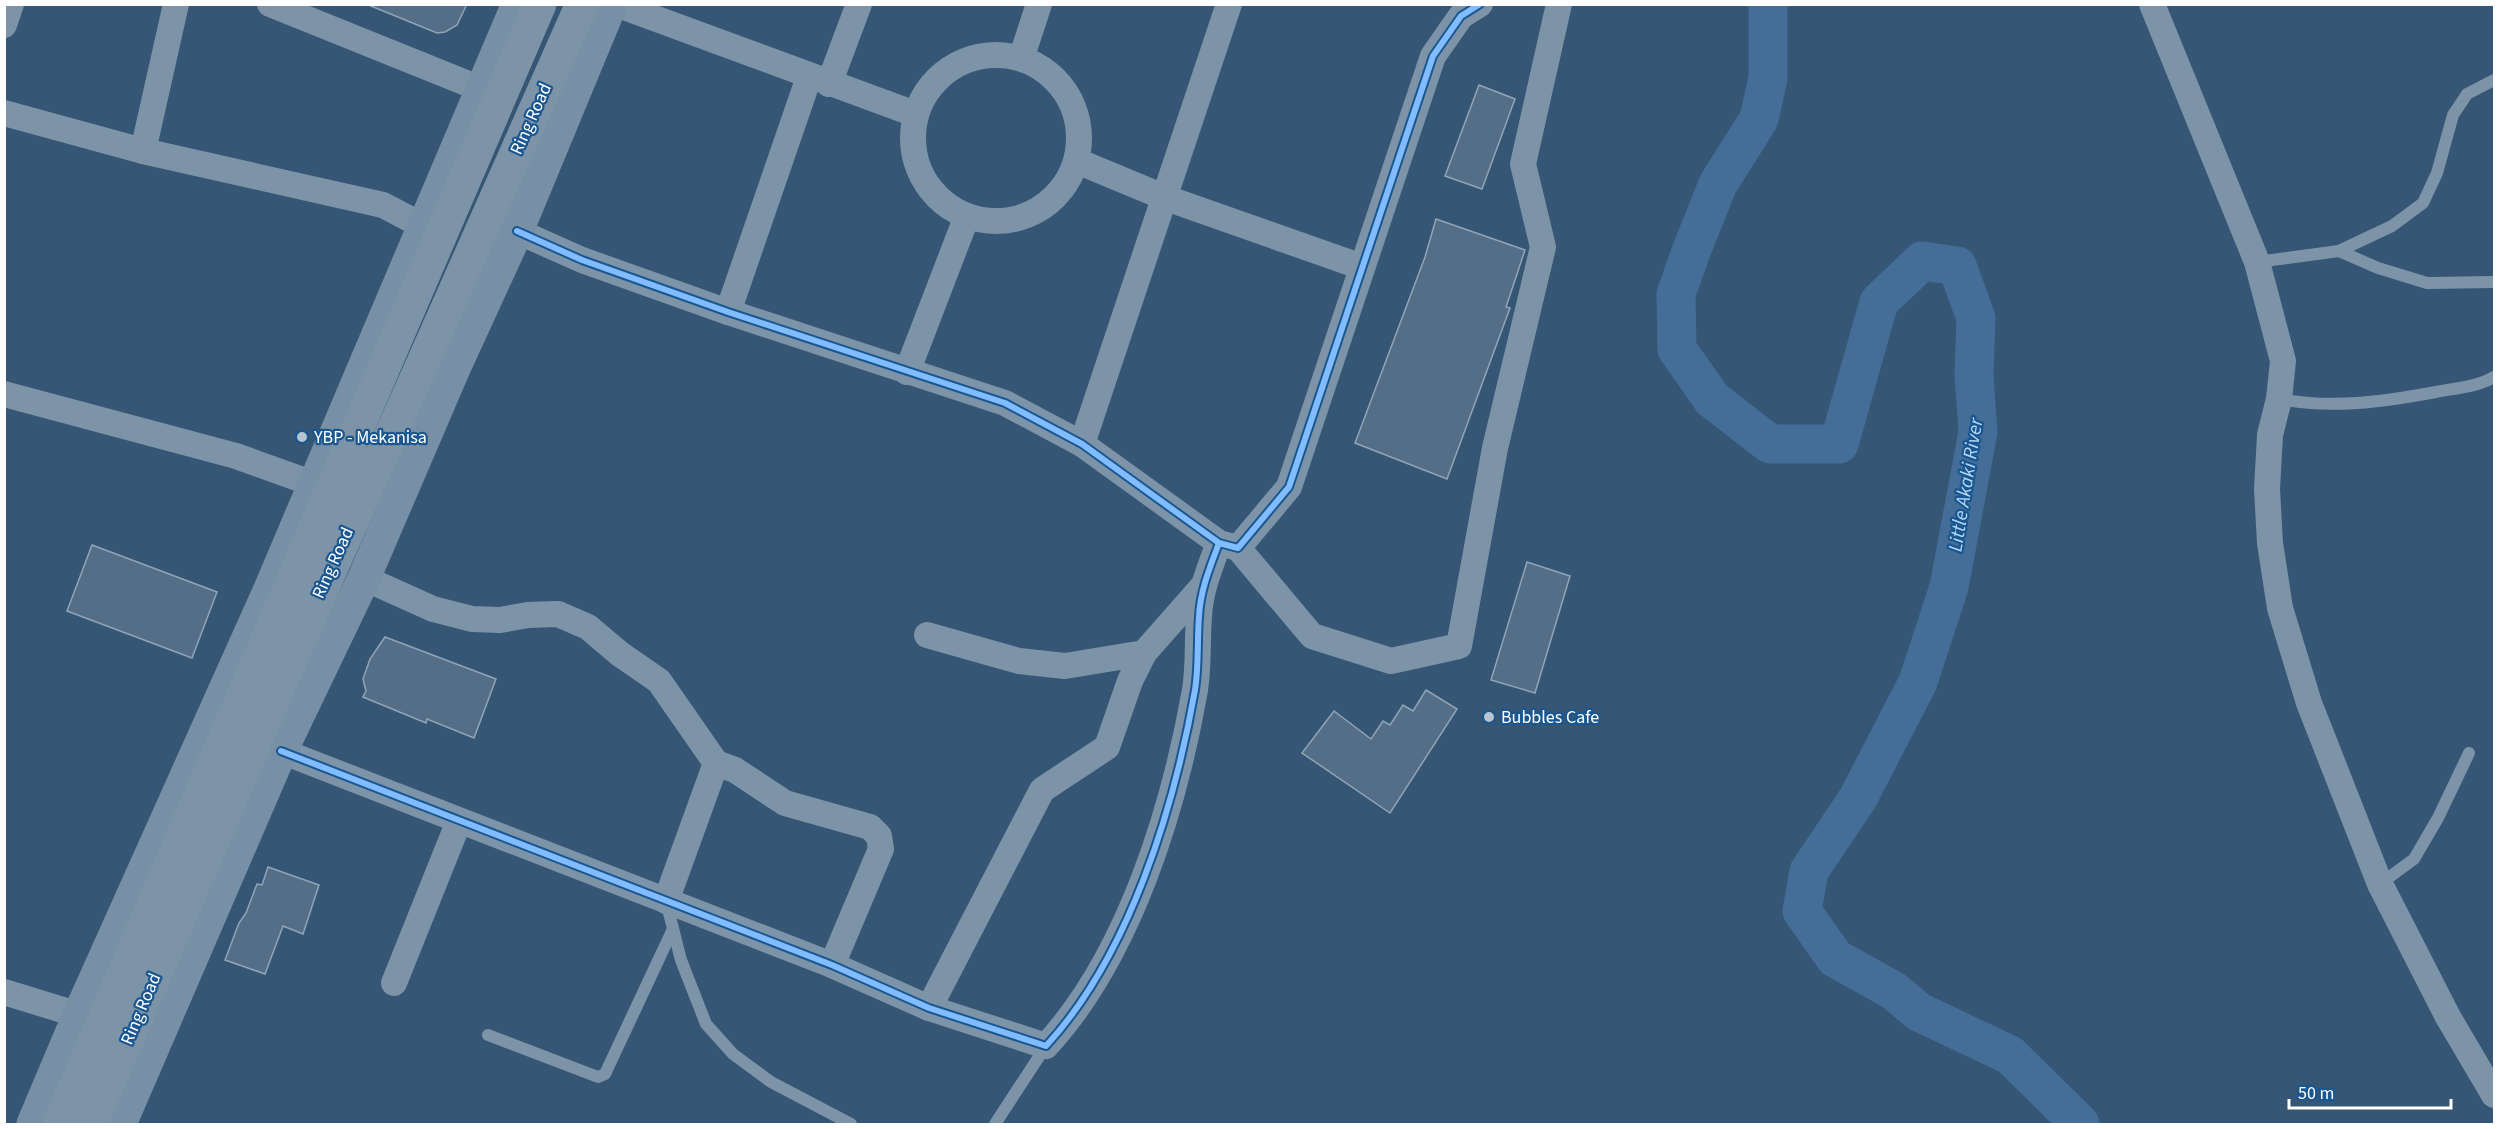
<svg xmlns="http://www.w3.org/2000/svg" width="2499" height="1129" font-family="'Source Sans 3',sans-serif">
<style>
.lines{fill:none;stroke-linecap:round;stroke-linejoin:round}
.river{stroke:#446e97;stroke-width:39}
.building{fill:#536e86;stroke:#91a5b6;stroke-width:1.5}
.lane{stroke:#7d94a8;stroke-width:12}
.street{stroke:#7d94a8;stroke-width:26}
.secondary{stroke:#7890a5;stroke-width:33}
.highway{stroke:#7d93a7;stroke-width:33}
.cycleway-casing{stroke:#1a5790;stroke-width:10}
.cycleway{stroke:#80bcff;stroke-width:6}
.poi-dot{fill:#b8c4cf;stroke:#1a5790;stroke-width:2}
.labels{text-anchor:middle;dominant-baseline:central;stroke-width:4.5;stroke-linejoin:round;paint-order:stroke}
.street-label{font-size:18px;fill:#fff;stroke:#1a5790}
.poi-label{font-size:18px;fill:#fff;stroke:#1a5790;text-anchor:start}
.water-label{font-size:20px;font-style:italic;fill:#b5d7f6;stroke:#1a5790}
</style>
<rect width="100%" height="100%" fill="#355675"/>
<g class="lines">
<path class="river" d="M1768 4V78L1759 119 1718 184 1692 249 1676 294 1677 349 1712 399 1770 444H1839L1879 302 1922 261 1957 266 1976 318 1974 375 1978 432 1949 587 1918 682 1858 798 1809 871 1802 911 1835 958 1894 991 1919 1012 2010 1055 2080 1124"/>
</g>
<g class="building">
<path d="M366 4H467L457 25 445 32 437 33Z"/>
<path d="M1479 85 1515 99 1482 189 1445 176Z"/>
<path d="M1436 219 1525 250 1506 307 1510 308 1447 479 1355 443 1425 257Z"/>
<path d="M92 545 217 592 192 658 67 611Z"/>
<path d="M1527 562 1570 576 1535 693 1491 680Z"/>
<path d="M385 637 496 679 474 738 427 719 426 723 363 697 366 691 363 679 370 659Z"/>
<path d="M1426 690 1457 709 1390 813 1302 753 1334 711 1371 739 1383 721 1390 725 1403 705 1413 711Z"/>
<path d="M268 867 319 885 303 934 283 926 265 974 225 960 239 923 246 913 257 884 262 885Z"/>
</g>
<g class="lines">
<g class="lane">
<path d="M2339 251 2378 268 2427 283 2494 282"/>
<path d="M2257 262 2339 251 2392 226 2423 203 2437 173 2453 115 2467 94 2494 80"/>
<path d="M2279 399C2333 409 2382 402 2436 392 2456 388 2477 387 2494 377"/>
<path d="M2380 884 2414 859 2438 818 2469 753"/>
<path d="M666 901 681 960 706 1024 733 1054 771 1082 851 1124"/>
<path d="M488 1035 598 1077 605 1074 672 931"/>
<path d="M995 1124 1046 1046"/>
</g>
<g class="street">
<path d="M270 4 481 89"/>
<path d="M616 4 915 114"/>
<path d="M2152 4 2257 262 2283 361 2279 399 2270 435 2267 489 2270 543 2280 608 2309 703 2380 884 2448 1017 2494 1095"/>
<path d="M4 25 11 4"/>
<circle cx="996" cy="138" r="83"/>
<path d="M1022 56 1039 4"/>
<path d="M829 84 859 4"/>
<path d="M4 113 143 151 383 205 423 226"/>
<path d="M143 151 176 4"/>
<path d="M1077 161 1166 198 1362 267"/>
<path d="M517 231 582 260 728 312 1005 403 1082 444 1219 543 1238 548 1289 487 1433 56 1461 16 1480 4"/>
<path d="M728 312 809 77"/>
<path d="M907 372 967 216"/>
<path d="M4 394 236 456 314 484"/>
<path d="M1082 444 1229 4"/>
<path d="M1238 548 1312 636 1391 661 1459 646 1495 448 1543 247 1523 164 1559 4"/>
<path d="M364 578 433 609 472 619 500 620 528 615 558 614 588 627 620 654 659 681 716 763 735 770 785 803 870 827 879 836 881 849 832 965"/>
<path d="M927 635 1019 661 1065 666 1144 653"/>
<path d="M281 751 832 965 929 1008 1046 1046C1129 956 1174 809 1195 690 1199 665 1197 641 1199 617 1200 591 1210 567 1219 543"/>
<path d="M666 901 716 763"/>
<path d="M394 983 459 821"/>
<path d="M4 992 79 1015"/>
<path d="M929 1008 1042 790 1107 747 1130 681 1144 653 1203 586"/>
</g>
<g class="secondary">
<path d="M33 1124 79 1015 270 589 518 4"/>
<path d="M120 1124 281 751 364 578 455 366 517 231 611 4"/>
</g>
<g class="highway">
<path d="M59 1124 540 4"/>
<path d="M91 1124 282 680 582 4"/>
</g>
<g class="cycleway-casing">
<g id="cycleway">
<path d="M517 231 582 260 728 312 1005 403 1082 444 1219 543 1238 548 1289 487 1433 56 1461 16 1480 4"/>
<path d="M281 751 832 965 929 1008 1046 1046C1129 956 1174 809 1195 690 1199 665 1197 641 1199 617 1200 591 1210 567 1219 543"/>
</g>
</g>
<use href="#cycleway" class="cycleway"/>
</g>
<g class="poi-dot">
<circle cx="302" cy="437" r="6"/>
<circle cx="1489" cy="717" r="6"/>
</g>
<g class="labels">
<g class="street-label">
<text transform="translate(531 119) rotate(-66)">Ring Road</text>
<text transform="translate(333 563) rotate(-66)">Ring Road</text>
<text transform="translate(141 1009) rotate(-67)">Ring Road</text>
</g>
<g class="poi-label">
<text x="314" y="437">YBP - Mekanisa</text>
<text x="1501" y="717">Bubbles Cafe</text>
</g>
<g class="water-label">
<text transform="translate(1966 485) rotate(-81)">Little Akaki River</text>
</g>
</g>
<rect width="2499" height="1129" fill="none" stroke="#ffffff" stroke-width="12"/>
<path d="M2289 1099v9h162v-9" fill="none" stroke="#ffffff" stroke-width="3"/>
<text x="2298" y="1099" font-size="18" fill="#ffffff" stroke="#1a5790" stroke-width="4.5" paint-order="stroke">50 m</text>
</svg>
